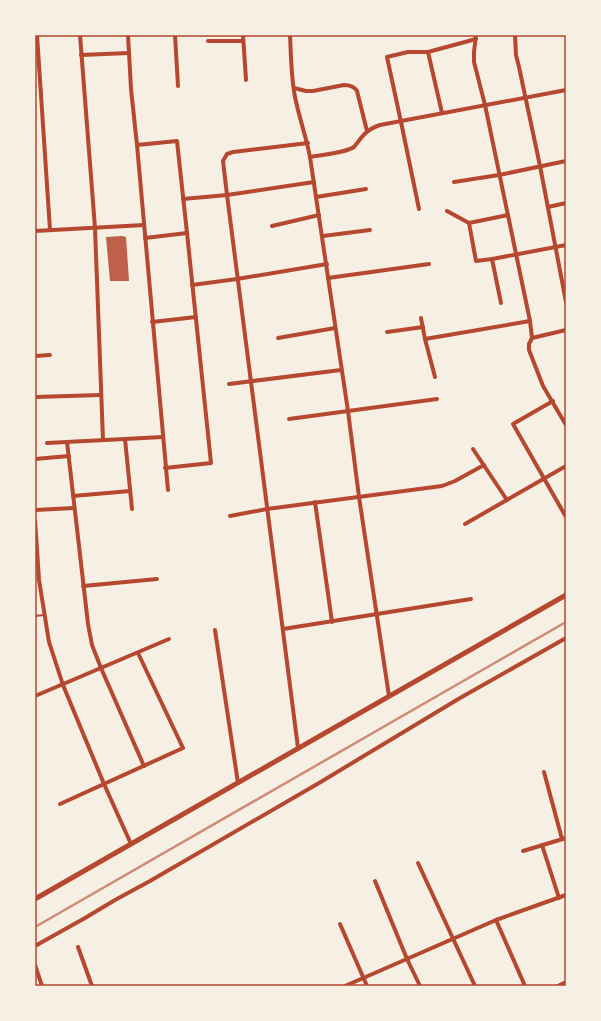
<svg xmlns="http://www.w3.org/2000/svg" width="601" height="1021" font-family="Montserrat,sans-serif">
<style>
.building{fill:#bf614a}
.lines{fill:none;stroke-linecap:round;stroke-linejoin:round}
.service{stroke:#b5482f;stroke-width:2}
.minor{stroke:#b5482f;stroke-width:4}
.tertiary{stroke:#b5482f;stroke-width:5}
.rail{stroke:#cf8b77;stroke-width:2.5}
.neatline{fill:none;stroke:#b5482f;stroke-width:1.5}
</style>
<rect width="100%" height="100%" fill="#f6efe4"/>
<path class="building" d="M122 236 126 237 129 281H110L106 237Z"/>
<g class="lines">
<path class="service" d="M35 616 44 615"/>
<g class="minor">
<path d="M37 35 50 230"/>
<path d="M80 35 95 228 103 440"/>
<path d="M128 35 131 89 137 145 168 490"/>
<path d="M175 35 178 86"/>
<path d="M243 35 246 80"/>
<path d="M290 35C291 55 291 77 295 97 299 117 306 136 310 157L348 411 359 497 389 696"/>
<path d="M476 35 474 52V62L485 105 530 321 532 338 529 344V350L543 386 566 425"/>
<path d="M515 35 516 55 519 67 540 166 566 302"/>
<path d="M208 41H243"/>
<path d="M428 52 442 113"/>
<path d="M81 55 129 53"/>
<path d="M294 88 306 91H313L344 85C350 85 354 86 357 91L367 131"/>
<path d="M137 145 177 141 187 233 211 463 165 468"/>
<path d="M310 157C323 154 343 154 354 147 363 136 365 130 380 125L566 90"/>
<path d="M454 182 499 175 566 161"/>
<path d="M316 197 366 189"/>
<path d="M183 199 227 195 314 182"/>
<path d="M548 207 566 203"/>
<path d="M419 209 401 122 387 57 408 52H428L476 39"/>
<path d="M447 211 469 223 476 261 492 259 566 245"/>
<path d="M469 223 508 215"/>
<path d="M272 226 319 215"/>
<path d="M35 231 144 225"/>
<path d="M323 236 370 230"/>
<path d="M145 238 187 233"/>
<path d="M492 259 501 303"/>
<path d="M328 278 429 264"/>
<path d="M192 285 237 279 327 264"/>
<path d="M421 318 425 339 435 377"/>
<path d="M152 322 196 317"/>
<path d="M387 332 423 327"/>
<path d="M278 338 335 328"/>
<path d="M532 338 566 330"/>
<path d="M425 339 530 321"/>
<path d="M35 356 50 355"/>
<path d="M229 384 341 370"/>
<path d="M35 397 101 395"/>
<path d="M553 401 513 424 566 517"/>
<path d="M289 419 437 399"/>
<path d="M125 439 132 509"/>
<path d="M67 442 88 624 92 645 101 668 144 766"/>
<path d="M47 443 163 437"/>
<path d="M473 449 507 500"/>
<path d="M35 459 69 456"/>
<path d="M73 496 130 491"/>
<path d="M315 502 332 622"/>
<path d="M35 510 74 508"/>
<path d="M230 516 267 509 442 486 455 481 484 465"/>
<path d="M35 520 39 580 49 642 63 685 104 784 131 844"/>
<path d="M465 524 566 466"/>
<path d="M83 586 157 579"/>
<path d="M283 629 471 599"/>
<path d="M215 630 238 783"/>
<path d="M35 696 169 639"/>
<path d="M298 748 227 195 223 161 227 154 233 152 308 143"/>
<path d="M544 772 562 839"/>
<path d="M60 804 183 748 138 653"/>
<path d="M542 845 559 898"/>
<path d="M523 851 566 838"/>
<path d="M418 863 475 986"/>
<path d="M375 881 407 959 420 986"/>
<path d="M496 920 525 986"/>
<path d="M340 924 367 986"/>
<path d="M35 946 85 918 115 900 150 881 319 783 460 698 566 638"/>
<path d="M78 947 92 986"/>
<path d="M35 965 42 986"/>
<path d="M345 986 496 920 566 895"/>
<path d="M558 986 566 982"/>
</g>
<path class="tertiary" d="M35 899 566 595"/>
<path class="rail" d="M35 927 566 622"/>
</g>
<rect width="601" height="1021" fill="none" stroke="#f6efe4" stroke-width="72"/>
<rect x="36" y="36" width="529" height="949" class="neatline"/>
</svg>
